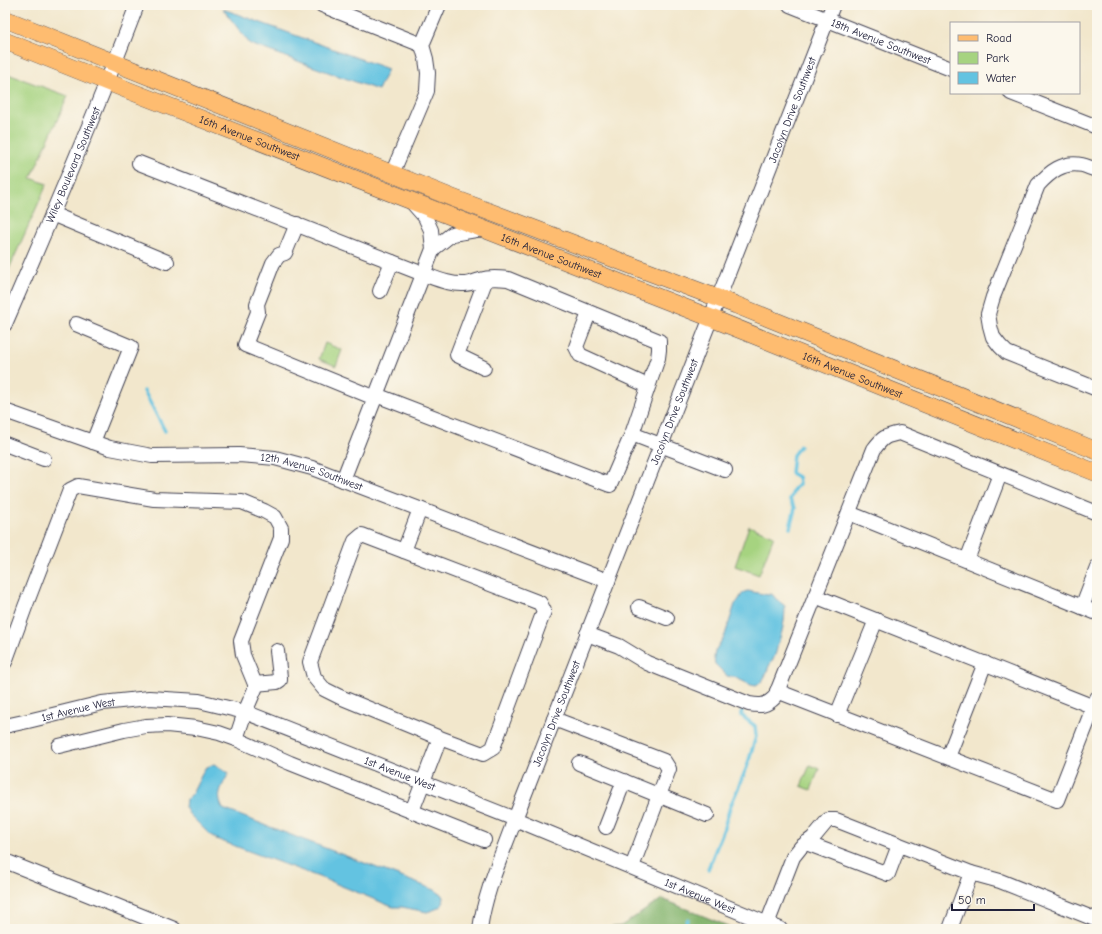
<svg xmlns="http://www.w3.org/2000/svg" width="1102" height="934" font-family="'Comic Neue',sans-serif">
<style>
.green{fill:#a6d380;stroke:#647a5e}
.forest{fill:#84b56e;stroke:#536c54}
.water{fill:#63c3e1;stroke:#42728e}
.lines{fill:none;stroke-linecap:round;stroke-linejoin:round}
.stream{stroke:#63c3e1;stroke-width:3.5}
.minor-casing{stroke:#414051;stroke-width:16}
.major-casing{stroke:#414051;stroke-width:18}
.minor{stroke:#fff;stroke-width:14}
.major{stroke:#febc70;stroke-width:17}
.labels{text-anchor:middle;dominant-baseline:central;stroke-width:3.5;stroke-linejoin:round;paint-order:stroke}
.street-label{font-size:11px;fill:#22223b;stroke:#fbf7ec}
</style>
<rect width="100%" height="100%" fill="#fbf7ec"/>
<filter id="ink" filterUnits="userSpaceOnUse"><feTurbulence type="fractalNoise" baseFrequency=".025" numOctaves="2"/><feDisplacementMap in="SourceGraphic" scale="8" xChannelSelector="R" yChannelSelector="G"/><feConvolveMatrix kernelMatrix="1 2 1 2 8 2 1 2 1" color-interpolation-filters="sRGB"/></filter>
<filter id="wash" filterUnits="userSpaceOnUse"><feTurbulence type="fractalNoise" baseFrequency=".012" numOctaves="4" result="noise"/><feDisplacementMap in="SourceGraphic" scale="16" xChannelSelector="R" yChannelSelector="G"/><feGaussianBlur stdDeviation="0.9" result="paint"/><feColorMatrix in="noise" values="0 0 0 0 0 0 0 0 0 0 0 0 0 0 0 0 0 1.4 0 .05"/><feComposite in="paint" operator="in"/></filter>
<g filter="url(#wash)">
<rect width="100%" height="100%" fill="#f2e7cc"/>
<g class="green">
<path d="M5 73 68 96 31 178 47 184 5 278Z"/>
<path d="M325 343 342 350 336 366 319 359Z"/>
<path d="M749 526 774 536 759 575 735 566Z"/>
<path d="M810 765 819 769 811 790 801 786Z"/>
</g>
<path class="forest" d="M662 899 735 929H599L621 926Z"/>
<g class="water">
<path d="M223 9 388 69 378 90 250 44Z"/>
<path d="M748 591 768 595 771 594 773 595 776 599 785 606C785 618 783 632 778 643 777 646 777 651 775 655 774 659 771 662 769 666 766 674 764 682 756 686L751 685 734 677 727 676 715 664 714 658 715 651 725 635 735 604C739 601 740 596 744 592Z"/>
<path d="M214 764 229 773C222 787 215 794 223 809L435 890 442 895 444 901 442 905 436 909 427 912 402 907H393L327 880 216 839 205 830 189 814 185 807 186 800 192 794 205 768Z"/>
</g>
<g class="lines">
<g class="stream">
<path d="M144 391 165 431"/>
<path d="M790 528 795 508 790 500 794 489 799 484 798 477 791 473 793 455 800 446"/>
<path d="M708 869 723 831 730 807 747 767 756 736 755 726 741 715 742 711"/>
<path d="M683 929 688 919"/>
</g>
</g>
</g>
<g filter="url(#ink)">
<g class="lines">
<g class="minor-casing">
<g id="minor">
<path d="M322 5 339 12"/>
<path d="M342 5 339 12 422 45 439 5"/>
<path id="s1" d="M790 5 951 69"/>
<path d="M1011 93 1097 127"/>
<path d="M139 163 423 274C437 279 451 285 465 284 471 284 475 281 480 280 490 277 499 278 508 279L659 341V350L658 358 632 434"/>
<path d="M1097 170C1092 169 1087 166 1082 165 1063 161 1050 172 1038 185L993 297 988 314 990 326 993 337 1000 346 1007 353 1097 389"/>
<path d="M392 174 427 91 428 73 426 59 422 45"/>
<path d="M52 214 167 262"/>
<path d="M297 224 285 253 279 255 273 263 257 304 258 312 245 345 375 398"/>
<path d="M433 249 452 234 482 229"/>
<path d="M380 291 392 262"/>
<path d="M589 313 576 347 580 355 648 386"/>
<path id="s2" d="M5 324C51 218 96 113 137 5"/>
<path d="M76 324 131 347 93 442"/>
<path d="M484 368 457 355 486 279"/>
<path d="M376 395 610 485 632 434 725 470"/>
<path id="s3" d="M5 411 110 448 152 456 239 455 275 458 312 468 608 581"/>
<path d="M5 444 44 459"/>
<path d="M343 480 433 249 431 230 425 217 410 200"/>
<path d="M849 513 1097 613"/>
<path d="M404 551 420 509"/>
<path d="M967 560 1000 474"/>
<path d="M815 596 1094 707"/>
<path d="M639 607 667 618"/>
<path d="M1082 607 1097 568"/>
<path d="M587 634 619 646 647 663 749 704C761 706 766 706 775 697L874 449C883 437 885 436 900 433L1097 513"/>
<path d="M5 662 25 607 70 490 78 486 154 499 214 501 242 502 264 511 275 517 281 528V538L241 641 243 655 255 684V689L245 712 236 739"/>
<path d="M255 684 277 682 280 680V677L277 651"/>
<path d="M777 691 1057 800 1097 698"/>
<path d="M837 715 876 620"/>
<path d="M554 719 664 761 669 769 632 867"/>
<path id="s4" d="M5 726 28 721 102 703 149 698 199 701 245 712 515 819 780 929"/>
<path d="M59 746 124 730 146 726 167 725 196 728 219 733 236 739 290 763 484 840"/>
<path d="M948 757 985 663"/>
<path d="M579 763 707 815"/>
<path d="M412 811 440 738 483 754 493 748 544 611 540 603 362 535 355 541 310 662 314 677 324 689 340 697 440 738"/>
<path d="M606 827 624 781"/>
<path d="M806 843 888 874 899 845"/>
<path d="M5 861 174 929"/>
<path d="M767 924 793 857 801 847 813 838 828 820H836L971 873 1000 881 1097 920"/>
<path id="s5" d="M480 929C485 891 502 855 515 819L833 5"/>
<path d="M950 929 971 873"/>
</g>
</g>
<g class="major-casing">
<g id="major">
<path d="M5 19 453 198 736 305 1097 451"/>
<path id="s6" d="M5 41 130 91 711 318 1097 473"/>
</g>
</g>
<use href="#minor" class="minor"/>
<use href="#major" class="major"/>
</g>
</g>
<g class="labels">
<g class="street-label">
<text stroke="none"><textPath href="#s1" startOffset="98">18th Avenue Southwest</textPath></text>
<text stroke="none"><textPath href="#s5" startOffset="877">Jacolyn Drive Southwest</textPath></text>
<text stroke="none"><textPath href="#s6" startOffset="263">16th Avenue Southwest</textPath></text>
<text stroke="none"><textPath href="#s2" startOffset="173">Wiley Boulevard Southwest</textPath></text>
<text stroke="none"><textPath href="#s6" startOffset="587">16th Avenue Southwest</textPath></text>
<text stroke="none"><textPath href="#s6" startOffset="911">16th Avenue Southwest</textPath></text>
<text stroke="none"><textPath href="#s5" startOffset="553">Jacolyn Drive Southwest</textPath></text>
<text stroke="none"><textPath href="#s3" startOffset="316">12th Avenue Southwest</textPath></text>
<text stroke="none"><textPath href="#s4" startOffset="75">1st Avenue West</textPath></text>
<text stroke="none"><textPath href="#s5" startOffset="229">Jacolyn Drive Southwest</textPath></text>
<text stroke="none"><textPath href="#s4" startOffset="411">1st Avenue West</textPath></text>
<text stroke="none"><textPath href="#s4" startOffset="735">1st Avenue West</textPath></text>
</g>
</g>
<rect width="1102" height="934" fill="none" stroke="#fbf7ec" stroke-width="20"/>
<rect x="950" y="22" width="130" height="72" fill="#fbf7ec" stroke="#a4a2a5"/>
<rect x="958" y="35" width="20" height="6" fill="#febc70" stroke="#a4a2a5"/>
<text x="986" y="42" font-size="12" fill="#22223b">Road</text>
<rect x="958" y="52" width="20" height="12" fill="#a6d380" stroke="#a4a2a5"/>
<text x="986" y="62" font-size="12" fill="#22223b">Park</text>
<rect x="958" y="72" width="20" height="12" fill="#63c3e1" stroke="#a4a2a5"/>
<text x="986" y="82" font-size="12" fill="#22223b">Water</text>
<path d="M952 904v6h82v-6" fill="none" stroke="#22223b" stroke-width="2"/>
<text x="958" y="904" font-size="12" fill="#22223b" stroke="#fbf7ec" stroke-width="3" paint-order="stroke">50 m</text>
</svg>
